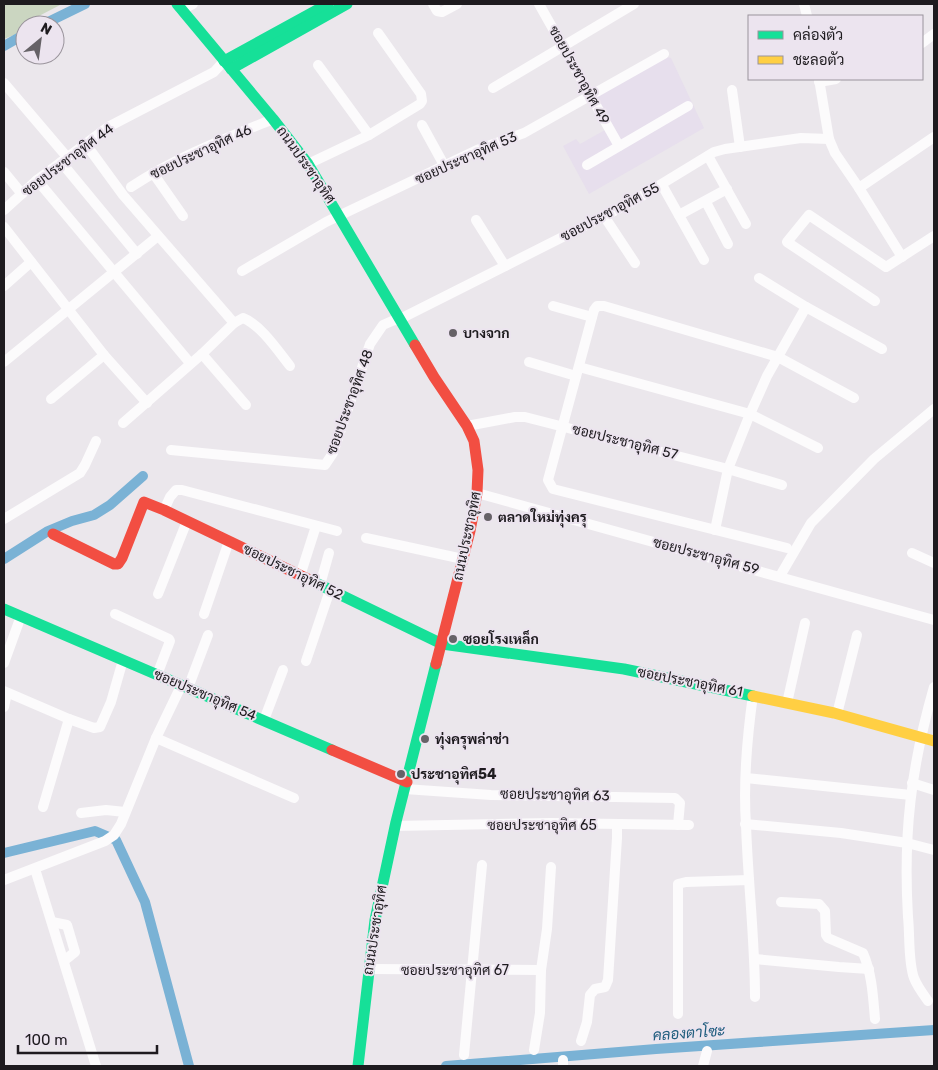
<svg xmlns="http://www.w3.org/2000/svg" width="938" height="1070" font-family="Rubik,Sarabun,sans-serif">
<style>
.industrial{fill:#e7dfed}
.green{fill:#cbd6c1}
.lines{fill:none;stroke-linecap:round;stroke-linejoin:round}
.canal{stroke:#7ab2d5;stroke-width:10}
.street{stroke:#fcfbfc;stroke-width:10}
.fast{stroke:#16e098;stroke-width:11}
.slow{stroke:#ffcf43;stroke-width:11}
.jam{stroke:#f24e42;stroke-width:11}
.poi-dot{fill:#666267;stroke:#ece4ef;stroke-width:2}
.labels{text-anchor:middle;dominant-baseline:central;stroke-width:4;stroke-linejoin:round;paint-order:stroke}
.street-label{font-size:14px;fill:#1e1b1f;stroke:#ece4ef}
.poi-label{font-size:14px;font-weight:bold;fill:#1e1b1f;stroke:#ece4ef;text-anchor:start}
.water-label{font-size:15px;font-style:italic;fill:#205d7e;stroke:#ece4ef}
</style>
<rect width="100%" height="100%" fill="#ebe7ec"/>
<path class="industrial" d="M667 57 671 58 704 128 589 194 563 146 576 139 580 144 612 126 596 97Z"/>
<path class="green" d="M4 4H62L37 17 29 25H25L24 31 4 39Z"/>
<g class="lines">
<g class="canal">
<path d="M42 25 85 4"/>
<path d="M4 46 25 34"/>
<path d="M4 559 48 531 72 521 94 515 110 505 143 476"/>
<path d="M4 853 95 831 116 840 145 902 189 1066"/>
<path d="M446 1066 656 1049 934 1030"/>
</g>
<g class="street">
<path d="M433 4 437 11 442 12 457 4"/>
<path d="M539 4 619 146"/>
<path d="M804 4 807 16"/>
<path d="M181 10 193 4"/>
<path d="M922 43 934 34"/>
<path d="M318 65 369 135"/>
<path d="M819 79 829 139 835 153 859 188 902 257"/>
<path d="M819 82 836 79"/>
<path d="M4 83 67 157"/>
<path d="M493 88 634 4"/>
<path d="M732 90 740 147"/>
<path d="M422 125 444 165"/>
<path d="M85 143 123 195 234 323"/>
<path d="M708 156 746 224"/>
<path d="M61 162 137 254"/>
<path d="M308 164 369 135 420 104 422 101 421 94 378 33"/>
<path d="M587 165 688 106"/>
<path d="M4 172 22 194"/>
<path d="M153 173 183 216"/>
<path d="M37 180 190 363"/>
<path d="M662 185 704 260"/>
<path d="M131 187C175 158 224 139 273 119"/>
<path d="M859 188 934 137"/>
<path d="M706 202 728 244"/>
<path d="M4 210 37 180 108 127 214 72 224 61"/>
<path d="M679 215 727 189"/>
<path d="M604 216 635 263"/>
<path d="M476 220 505 266"/>
<path d="M4 227 104 355 147 403"/>
<path d="M242 271 326 222 477 150 524 133 664 54"/>
<path d="M759 278 806 307 882 349"/>
<path d="M4 286 31 262"/>
<path d="M875 301 787 242 809 215 886 267 934 236"/>
<path d="M553 306 592 317"/>
<path d="M202 354 246 405"/>
<path d="M4 362 158 236"/>
<path d="M529 362 576 376"/>
<path d="M579 367 750 414 818 448"/>
<path d="M51 399 104 355"/>
<path d="M123 423 202 354 234 323 243 318C261 325 278 351 290 366"/>
<path d="M467 426 515 417H525L728 469 782 485"/>
<path d="M171 450 325 465 333 453 370 344 383 325 392 321 400 319 632 202 714 152 725 149 801 138 829 139"/>
<path d="M477 493 934 620"/>
<path d="M164 510 170 497 176 490H182L337 531"/>
<path d="M4 519 80 473 85 465 96 441"/>
<path d="M715 530 728 469 750 414 767 376 806 307"/>
<path d="M366 538 463 559"/>
<path d="M787 548 553 489 548 480 594 310 597 306H604L778 357 854 398"/>
<path d="M912 553 934 563"/>
<path d="M300 576 316 526"/>
<path d="M780 576 811 523 874 459 934 409"/>
<path d="M320 585 329 553"/>
<path d="M158 594 187 521"/>
<path d="M115 614 169 639 170 641 157 675"/>
<path d="M204 614 229 541"/>
<path d="M306 661 330 590"/>
<path d="M4 663 21 616"/>
<path d="M188 688 208 635"/>
<path d="M4 691 69 719 43 807"/>
<path d="M753 695C747 738 743 782 746 825 748 883 755 940 755 997"/>
<path d="M787 703 805 623"/>
<path d="M4 707 7 693"/>
<path d="M837 714 857 635"/>
<path d="M69 719 94 728 100 727 111 702 123 660"/>
<path d="M264 720 283 670"/>
<path d="M156 738 294 798"/>
<path d="M746 778 911 795"/>
<path d="M912 783 934 790"/>
<path d="M405 789 491 795 675 798 680 803 678 825"/>
<path d="M81 813 106 810 125 812"/>
<path d="M745 824 841 833 907 843 934 850"/>
<path d="M395 826 551 823 689 825"/>
<path d="M35 869 96 1066"/>
<path d="M4 880 105 841 114 835 121 824 156 738 181 686"/>
<path d="M781 902 819 904 825 911 826 935 828 938 863 953C872 974 873 996 875 1019"/>
<path d="M52 922 67 925 75 952 65 960"/>
<path d="M755 959 839 967 869 969"/>
<path d="M368 969 541 970"/>
<path d="M928 1001C923 994 917 986 914 978 908 962 910 935 908 917 903 834 911 767 934 687"/>
<path d="M678 1014V884L686 882 749 880"/>
<path d="M581 1041 587 1022 590 995 595 989 605 987 608 980 617 838V825"/>
<path d="M534 1050 540 1013 541 970 547 929 551 867"/>
<path d="M464 1055 482 865"/>
<path d="M563 1066V1060"/>
<path d="M703 1066 707 1051"/>
</g>
<g class="fast">
<path d="M177 4 273 119 308 164 415 345"/>
<path d="M224 61 328 4"/>
<path d="M231 69 347 4"/>
<path d="M314 582 442 644 624 669 753 696"/>
<path d="M4 609 332 750"/>
<path d="M358 1066 375 920 396 822 436 664"/>
</g>
<path class="slow" d="M753 696 834 713 934 741"/>
<g class="jam">
<path d="M415 345 434 377 467 426 474 441 478 470 477 493 470 531 436 664"/>
<path d="M53 534 114 564H118L122 558 144 502 164 510 314 582"/>
<path d="M332 750 407 782"/>
</g>
</g>
<g class="poi-dot">
<circle cx="453" cy="333" r="5"/>
<circle cx="488" cy="517" r="5"/>
<circle cx="453" cy="639" r="5"/>
<circle cx="425" cy="739" r="5"/>
<circle cx="401" cy="774" r="5"/>
</g>
<g class="labels">
<g class="street-label">
<text transform="translate(579 75) rotate(61)">ซอยประชาอุทิศ 49</text>
<text transform="translate(201 152) rotate(-25)">ซอยประชาอุทิศ 46</text>
<text transform="translate(466 158) rotate(-24)">ซอยประชาอุทิศ 53</text>
<text transform="translate(68 160) rotate(-37)">ซอยประชาอุทิศ 44</text>
<text transform="translate(306 165) rotate(55)">ถนนประชาอุทิศ</text>
<text transform="translate(610 212) rotate(-28)">ซอยประชาอุทิศ 55</text>
<text transform="translate(350 402) rotate(-70)">ซอยประชาอุทิศ 48</text>
<text transform="translate(625 442) rotate(14)">ซอยประชาอุทิศ 57</text>
<text transform="translate(467 536) rotate(-78)">ถนนประชาอุทิศ</text>
<text transform="translate(706 556) rotate(15)">ซอยประชาอุทิศ 59</text>
<text transform="translate(293 572) rotate(26)">ซอยประชาอุทิศ 52</text>
<text transform="translate(690 682) rotate(11)">ซอยประชาอุทิศ 61</text>
<text transform="translate(205 695) rotate(23)">ซอยประชาอุทิศ 54</text>
<text transform="translate(555 795) rotate(1)">ซอยประชาอุทิศ 63</text>
<text x="542" y="825">ซอยประชาอุทิศ 65</text>
<text transform="translate(375 930) rotate(-81)">ถนนประชาอุทิศ</text>
<text x="455" y="970">ซอยประชาอุทิศ 67</text>
</g>
<g class="poi-label">
<text x="463" y="333">บางจาก</text>
<text x="498" y="517">ตลาดใหม่ทุ่งครุ</text>
<text x="463" y="639">ซอยโรงเหล็ก</text>
<text x="435" y="739">ทุ่งครุพล่าช่า</text>
<text x="411" y="774">ประชาอุทิศ54</text>
</g>
<g class="water-label">
<text transform="translate(689 1033) rotate(-4)">คลองตาโซะ</text>
</g>
</g>
<rect width="938" height="1070" fill="none" stroke="#1e1b1f" stroke-width="10"/>
<rect x="748" y="15" width="175" height="65" fill="#ece4ef" stroke="#9a949c"/>
<rect x="758" y="31" width="25" height="8" fill="#16e098" stroke="#9a949c"/>
<text x="793" y="40" font-size="15" fill="#1e1b1f">คล่องตัว</text>
<rect x="758" y="56" width="25" height="8" fill="#ffcf43" stroke="#9a949c"/>
<text x="793" y="65" font-size="15" fill="#1e1b1f">ชะลอตัว</text>
<g transform="translate(40 40) rotate(29)"><circle r="24" fill="#ece4ef" stroke="#9a949c"/>
<path d="M0-4L9 19L0 12L-9 19Z" fill="#666267"/>
<text y="-8" font-size="14" font-weight="bold" text-anchor="middle" fill="#1e1b1f">N</text>
</g>
<path d="M18 1045v8h139v-8" fill="none" stroke="#1e1b1f" stroke-width="2.5"/>
<text x="25" y="1045" font-size="15" fill="#1e1b1f" stroke="#ece4ef" stroke-width="4" paint-order="stroke">100 m</text>
</svg>
